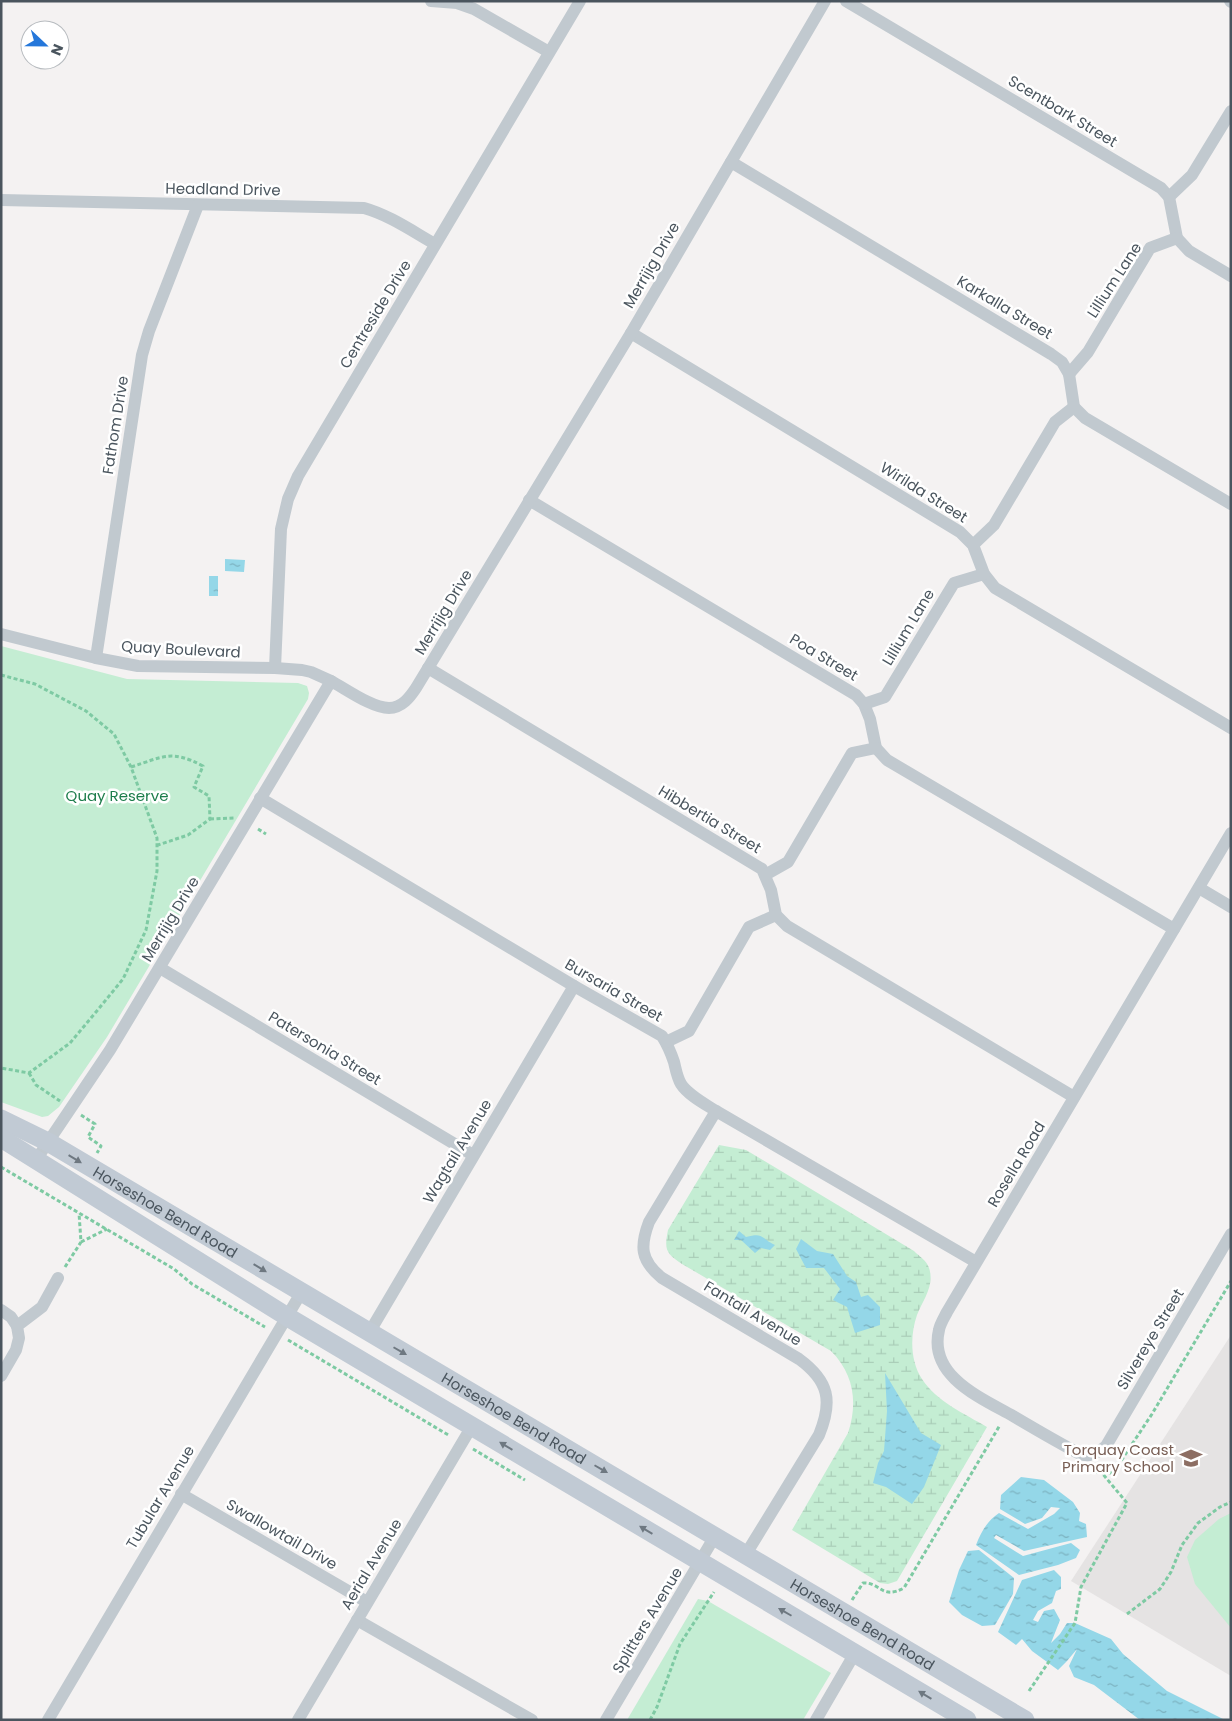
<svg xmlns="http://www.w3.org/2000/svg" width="1232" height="1721" font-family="Poppins,sans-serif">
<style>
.education{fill:#e5e3e3}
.green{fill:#c4edd3}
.wetland{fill:url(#wetland-marsh)}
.water{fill:url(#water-ripples)}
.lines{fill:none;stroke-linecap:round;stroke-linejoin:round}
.path{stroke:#7ecaa3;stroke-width:3;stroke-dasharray:4 2.5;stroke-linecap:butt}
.street{stroke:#c1c9cf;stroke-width:12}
.secondary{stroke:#c1cad4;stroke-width:19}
.oneway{fill:#6e7881}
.labels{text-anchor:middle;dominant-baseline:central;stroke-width:5;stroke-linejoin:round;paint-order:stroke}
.street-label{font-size:15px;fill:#4a555e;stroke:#fff}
.park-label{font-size:15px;fill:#1e7d4c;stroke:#fff}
.education-label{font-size:15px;fill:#785e54;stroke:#fff;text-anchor:end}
</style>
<defs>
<pattern id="wetland-marsh" width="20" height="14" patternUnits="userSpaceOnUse" patternTransform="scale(1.25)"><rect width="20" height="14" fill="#c4edd3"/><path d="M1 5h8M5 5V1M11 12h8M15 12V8" fill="none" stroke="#aacdb8"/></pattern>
<pattern id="water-ripples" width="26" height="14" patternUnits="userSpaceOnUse" patternTransform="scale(1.25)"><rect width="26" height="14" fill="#94d7e8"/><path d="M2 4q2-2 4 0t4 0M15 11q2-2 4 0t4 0" fill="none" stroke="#7bb1bf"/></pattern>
</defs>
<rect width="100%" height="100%" fill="#f4f2f2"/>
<path class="education" d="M1231 1335V1676L1071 1581Z"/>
<g class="green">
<path d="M1 646 127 679 298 683 307 686 309 693 308 699 107 1037 59 1107 48 1116 42 1117 1 1102Z"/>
<path d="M1231 1513V1628L1195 1584 1187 1557 1195 1540 1219 1519Z"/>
<path d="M698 1599 708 1601 831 1673 803 1720H627Z"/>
</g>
<path class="wetland" d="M719 1145 746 1150 914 1251C919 1256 927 1261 929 1268 935 1285 923 1300 917 1315 910 1335 910 1361 922 1379 936 1401 965 1414 987 1427L897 1581 888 1584 880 1583 792 1530 848 1433C858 1403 854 1374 831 1351L682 1264C666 1253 664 1250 668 1230Z"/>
<g class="water">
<path d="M225 559 245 560 244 572 225 571Z"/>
<rect x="209" y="576" width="9" height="20"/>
<path d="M739 1231 746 1237C764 1232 760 1238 775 1245L770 1250 761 1248 755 1253 741 1240H734Z"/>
<path d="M801 1239 817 1251 833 1254 847 1276 856 1282 861 1297 868 1295 880 1307V1325L855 1333 847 1307 833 1300 840 1289 824 1268H806L796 1249Z"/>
<path d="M885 1373 921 1433 941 1445 924 1487 912 1504 886 1487 873 1483 878 1463 884 1451 887 1411Z"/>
<path d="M1021 1477 1044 1480 1073 1502 1080 1513 1079 1521 1086 1524 1087 1537 1024 1551 996 1535 994 1538 1023 1556 1071 1543 1080 1550 1076 1558 1058 1565 1019 1575 976 1545C981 1532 987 1521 999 1513L1028 1529 1054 1514 1060 1508 1051 1507 1042 1518 1025 1524 1000 1509 1001 1495Z"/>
<path d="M979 1550 1014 1578 1013 1594 995 1625 982 1626 962 1615 949 1602 959 1570 968 1551Z"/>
<path d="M1054 1570 1061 1577V1589L1056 1591 1052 1603 1038 1611 1033 1620 1038 1622 1044 1611 1054 1609 1060 1620 1051 1643 1060 1634 1067 1623H1075L1111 1639 1123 1654 1167 1691 1225 1720H1140L1094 1685 1074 1677 1069 1666 1077 1649 1067 1661 1058 1670 1032 1651 1022 1639 1016 1645 998 1632 1022 1580Z"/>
</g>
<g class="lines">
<g class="path">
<path d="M1 675 35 684 86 711 114 734 131 767 157 838V871L146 930 123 979 96 1012 70 1043 29 1073 1 1068"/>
<path d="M131 767C163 757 171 749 203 766L194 787 209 796 210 819 188 835 158 845"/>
<path d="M210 819 234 818"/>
<path d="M258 829 266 834"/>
<path d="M29 1073 36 1085 60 1101"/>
<path d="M81 1115 95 1124 88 1137 101 1146 97 1153"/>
<path d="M1 1167 174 1269 192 1284 265 1327"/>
<path d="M81 1242 107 1229"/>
<path d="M65 1267 81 1242 79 1213"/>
<path d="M288 1340 450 1436"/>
<path d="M473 1449 525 1480"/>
<path d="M1071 1467 1079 1472 1113 1473 1152 1414 1231 1281"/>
<path d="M852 1600 863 1583C881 1582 881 1600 904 1588L1000 1425"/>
<path d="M1127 1614 1160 1589 1171 1572 1182 1545 1198 1523 1220 1507 1231 1502"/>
<path d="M1029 1691 1075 1623 1081 1587 1127 1503 1102 1473"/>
<path d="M650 1720 657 1707 680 1644 714 1592"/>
</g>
<g class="street">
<path d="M431 1 457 3 474 9 549 52"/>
<path d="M846 1 1161 188 1169 197 1177 238 1189 251 1231 276"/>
<path d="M1230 1 1231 2"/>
<path d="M731 162 1051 354 1062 362 1069 374 1074 407 1085 418 1231 504"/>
<path d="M1169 197 1192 175 1231 111"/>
<path d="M1 200 364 208C389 215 412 231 435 244"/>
<path d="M631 333 960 532 973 545 984 574 995 588 1231 728"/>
<path d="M1069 374 1088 352 1150 248 1177 238"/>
<path d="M529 500 856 695 864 704 870 719 876 748 887 760 1174 929"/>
<path d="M973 545 994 525 1055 422 1074 407"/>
<path d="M1 634 96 658 138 666 275 668 302 670 311 672 331 681"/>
<path d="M96 658 142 355 149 331 198 205"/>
<path d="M275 668 281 529 288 499 298 476 580 1"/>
<path d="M428 668 762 869 771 890 776 915 787 926 1074 1097"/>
<path d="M864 704 885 697 954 583 984 574"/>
<path d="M260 798 574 986 662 1036C667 1044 671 1053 674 1062 676 1070 677 1077 681 1084 688 1095 705 1104 716 1111L976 1262"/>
<path d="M1231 833 947 1312C944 1318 940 1324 939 1330 928 1376 981 1398 1013 1416 1035 1429 1057 1442 1080 1454 1090 1458 1099 1452 1106 1446L1231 1234"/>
<path d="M765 875 788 862 852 753 876 748"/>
<path d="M1199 888 1231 907"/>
<path d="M160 968 473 1155"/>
<path d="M666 1042 689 1031 749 927 776 915"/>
<path d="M716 1111 649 1222C640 1246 640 1260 662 1278L799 1359C829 1381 833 1401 819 1435L746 1554"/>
<path d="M36 1160 110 1050 331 681C346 689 372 708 389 708 402 708 410 697 416 688L631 333 825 1"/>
<path d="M1 1310 11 1317 17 1326"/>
<path d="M369 1333 574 986"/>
<path d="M1 1376 16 1350 19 1338 17 1326 42 1307 58 1278"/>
<path d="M181 1494 367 1602"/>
<path d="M357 1620 532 1720"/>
<path d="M48 1720 301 1293"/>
<path d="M298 1720 472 1426"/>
<path d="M606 1720 715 1536"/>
<path d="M816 1720 855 1653"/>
</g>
<g class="secondary">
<path id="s1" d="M1 1119 48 1142 1025 1720"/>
<path d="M1 1138 286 1316 967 1720"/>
</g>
</g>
<defs><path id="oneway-solid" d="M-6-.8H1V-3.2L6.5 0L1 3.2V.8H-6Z" transform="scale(1.25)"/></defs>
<g class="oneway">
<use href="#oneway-solid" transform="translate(75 1159) rotate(31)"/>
<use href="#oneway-solid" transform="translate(260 1268) rotate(31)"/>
<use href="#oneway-solid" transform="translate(400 1351) rotate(30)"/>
<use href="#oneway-solid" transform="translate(506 1446) rotate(-149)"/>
<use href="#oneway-solid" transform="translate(601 1469) rotate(30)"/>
<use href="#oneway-solid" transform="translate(646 1530) rotate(-149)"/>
<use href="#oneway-solid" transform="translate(785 1612) rotate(-150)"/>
<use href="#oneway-solid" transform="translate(925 1695) rotate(-149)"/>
</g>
<defs>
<g id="school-bare" transform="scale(1.725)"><path d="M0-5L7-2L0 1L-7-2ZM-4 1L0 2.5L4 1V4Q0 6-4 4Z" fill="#8d6e63" stroke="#fff" stroke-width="2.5" paint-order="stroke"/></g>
</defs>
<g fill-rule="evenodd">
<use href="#school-bare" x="1191" y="1458"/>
</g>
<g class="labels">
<g class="street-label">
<text transform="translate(1063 111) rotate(31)">Scentbark Street</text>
<text transform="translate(223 189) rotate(1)">Headland Drive</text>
<text transform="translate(651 265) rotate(-60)">Merrijig Drive</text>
<text transform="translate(1114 280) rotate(-57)">Lillium Lane</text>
<text transform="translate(1005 307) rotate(31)">Karkalla Street</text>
<text transform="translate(375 314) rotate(-59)">Centreside Drive</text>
<text transform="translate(115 425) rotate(-81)">Fathom Drive</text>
<text transform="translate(924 492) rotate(32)">Wirilda Street</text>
<text transform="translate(443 612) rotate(-59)">Merrijig Drive</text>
<text transform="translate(908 627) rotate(-59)">Lillium Lane</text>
<text transform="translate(181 649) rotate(3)">Quay Boulevard</text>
<text transform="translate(824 657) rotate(31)">Poa Street</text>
<text transform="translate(710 819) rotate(31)">Hibbertia Street</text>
<text transform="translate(170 919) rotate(-59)">Merrijig Drive</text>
<text transform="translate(614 990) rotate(30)">Bursaria Street</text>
<text transform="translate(325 1048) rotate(31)">Patersonia Street</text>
<text transform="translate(457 1151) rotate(-59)">Wagtail Avenue</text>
<text transform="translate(1016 1164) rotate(-59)">Rosella Road</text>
<text stroke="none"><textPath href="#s1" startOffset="189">Horseshoe Bend Road</textPath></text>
<text transform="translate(753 1313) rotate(31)">Fantail Avenue</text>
<text transform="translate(1150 1339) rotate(-59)">Silvereye Street</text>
<text stroke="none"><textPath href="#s1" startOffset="594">Horseshoe Bend Road</textPath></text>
<text transform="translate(160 1497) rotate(-59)">Tubular Avenue</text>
<text transform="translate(282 1534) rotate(30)">Swallowtail Drive</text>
<text transform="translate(371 1564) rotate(-59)">Aerial Avenue</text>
<text transform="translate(647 1620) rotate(-59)">Splitters Avenue</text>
<text stroke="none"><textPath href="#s1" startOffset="999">Horseshoe Bend Road</textPath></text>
</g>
<g class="park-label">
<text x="117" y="795">Quay Reserve</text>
</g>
<g class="education-label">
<text x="1174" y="1449">Torquay Coast<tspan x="1174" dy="17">Primary School</tspan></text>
</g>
</g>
<rect width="1232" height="1721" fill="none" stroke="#4a555e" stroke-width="5"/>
<g transform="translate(45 45) rotate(112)"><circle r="24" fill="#ffffff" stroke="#b7bbbf"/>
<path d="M0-4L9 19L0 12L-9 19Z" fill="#2577da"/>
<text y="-8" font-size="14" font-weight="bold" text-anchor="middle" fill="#4a555e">N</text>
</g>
</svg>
